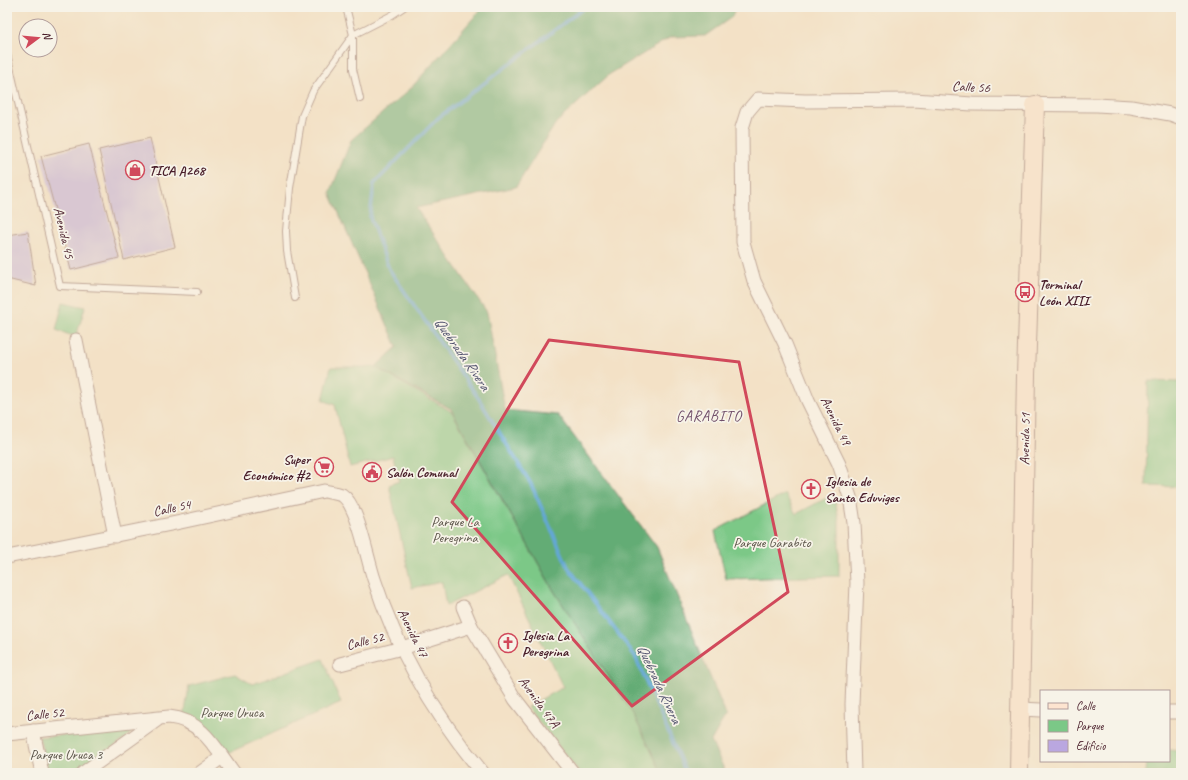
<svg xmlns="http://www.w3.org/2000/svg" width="1188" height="780" font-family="Caveat,sans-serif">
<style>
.green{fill:#7bc887;stroke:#627459}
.forest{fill:#64ac74;stroke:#576650}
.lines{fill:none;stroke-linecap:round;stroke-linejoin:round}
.stream{stroke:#63a7d8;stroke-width:3.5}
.building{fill:#baa7e0}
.lane-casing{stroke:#856361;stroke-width:8}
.street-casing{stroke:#856361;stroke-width:15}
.secondary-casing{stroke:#856361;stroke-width:20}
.lane{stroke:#fff;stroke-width:6}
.street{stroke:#fff;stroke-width:13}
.secondary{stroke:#fde4d0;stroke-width:18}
.marked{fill:none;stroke:#d1495b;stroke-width:3;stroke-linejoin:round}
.labels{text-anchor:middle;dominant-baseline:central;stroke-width:3.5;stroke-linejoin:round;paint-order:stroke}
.street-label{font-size:14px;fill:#4a1f2b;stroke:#f7f3e8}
.poi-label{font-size:14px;font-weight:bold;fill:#4a1f2b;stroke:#f7f3e8;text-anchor:start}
.park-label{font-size:14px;fill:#595247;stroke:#f7f3e8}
.water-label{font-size:15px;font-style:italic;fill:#545570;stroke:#f7f3e8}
.neighbourhood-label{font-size:15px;letter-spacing:1px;fill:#714f6a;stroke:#f7f3e8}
</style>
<rect width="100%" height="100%" fill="#f7f3e8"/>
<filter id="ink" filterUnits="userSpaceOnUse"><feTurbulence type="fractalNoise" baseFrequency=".025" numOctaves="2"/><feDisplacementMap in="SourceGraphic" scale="8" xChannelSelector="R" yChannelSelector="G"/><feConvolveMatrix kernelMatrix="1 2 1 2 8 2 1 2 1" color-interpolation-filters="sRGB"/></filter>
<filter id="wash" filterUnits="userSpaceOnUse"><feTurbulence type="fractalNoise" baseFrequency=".012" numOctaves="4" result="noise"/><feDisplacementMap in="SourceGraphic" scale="16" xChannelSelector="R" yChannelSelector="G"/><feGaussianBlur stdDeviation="0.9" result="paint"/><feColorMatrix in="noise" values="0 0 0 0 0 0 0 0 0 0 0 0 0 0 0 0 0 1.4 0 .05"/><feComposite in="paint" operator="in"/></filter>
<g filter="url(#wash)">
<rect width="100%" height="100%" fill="#f3e1c6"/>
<g class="green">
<path d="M63 302 85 307 76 337 56 330Z"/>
<path d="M331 367H375L452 412 554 591 633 714 662 773H580L527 707 563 687 508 575 446 606 442 582 412 588 389 485 399 481 393 456 350 467 335 405 323 400Z"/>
<path d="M1148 381 1181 382V487L1146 486Z"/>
<path d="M785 494 796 514 834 494 839 520V576L726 579 715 531Z"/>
<path d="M323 659 341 703 228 753 184 718 189 686 235 674 252 684Z"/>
<path d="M133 729 127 737 77 773H48L39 737Z"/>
<path d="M1169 750 1181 751V773H1145L1146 761H1169Z"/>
</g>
<path class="forest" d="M483 7H736L732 17 705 36 671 37 610 74 556 123 516 187 416 208 487 312 505 410 558 415 657 547 726 715 711 741 726 773H662L633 714 554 591 451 409 375 367 397 347 330 193 351 140 410 89Z"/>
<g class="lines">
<path class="stream" d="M585 7 438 118 374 184 370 217 389 269 479 399 531 484 568 567 635 656 686 773"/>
</g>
<g id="blocks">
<g class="building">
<path d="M150 138 175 247 124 260 99 150Z"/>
<path d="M89 144 119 258 71 270 41 156Z"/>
<path d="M28 232 36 286 7 279V235Z"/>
<path d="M1178 727H1181V741H1177Z"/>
</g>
</g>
</g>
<g filter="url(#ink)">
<use href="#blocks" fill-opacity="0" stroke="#856361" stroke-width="1"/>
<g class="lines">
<g class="lane-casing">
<g id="lane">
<path d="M346 7 353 35V69L360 99"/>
<path d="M7 54 60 286 197 292"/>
<path d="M295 298 287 251 286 231 290 188 302 116 313 91 353 35 392 15 404 7"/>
</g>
</g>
<g class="street-casing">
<g id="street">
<path d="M76 340 115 536"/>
<path d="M7 557 176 523 324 491C329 492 337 493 342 495 358 505 367 559 374 579 397 650 435 716 483 773"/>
<path d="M471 626 515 699 573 773"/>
<path d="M340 664 402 648 471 626 463 607"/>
<path d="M1021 709 1041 710"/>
<path d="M1169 712H1181"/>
<path d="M33 731 42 773"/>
<path d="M7 734 169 717C202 720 216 749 234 773"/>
<path d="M83 773 157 720"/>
<path d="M200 773 222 757"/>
<path d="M854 773 852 704 857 583 854 523 850 497 839 464 808 401 785 344 754 281 743 242 742 128 747 112 758 99 805 101 914 100 972 104 1097 105 1131 107 1170 114 1181 118"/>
</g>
</g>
<g class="secondary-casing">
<path id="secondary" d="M1019 773 1026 375 1035 105"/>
</g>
<use href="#lane" class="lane"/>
<use href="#street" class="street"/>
<use href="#secondary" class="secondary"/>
</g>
</g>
<path d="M0 0H1188V780H0ZM549 340 739 362 788 592 632 706 452 502Z" fill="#f3e1c6" fill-opacity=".55" fill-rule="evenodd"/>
<path class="marked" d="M549 340 739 362 788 592 632 706 452 502Z"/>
<defs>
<g id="shop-ring" transform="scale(1)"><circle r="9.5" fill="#f7f3e8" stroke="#d1495b" stroke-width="1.5"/><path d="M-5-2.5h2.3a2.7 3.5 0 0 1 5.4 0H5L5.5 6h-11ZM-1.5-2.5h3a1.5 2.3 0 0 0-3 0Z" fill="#d1495b"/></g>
<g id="bus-ring" transform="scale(1)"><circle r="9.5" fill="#f7f3e8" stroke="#d1495b" stroke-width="1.5"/><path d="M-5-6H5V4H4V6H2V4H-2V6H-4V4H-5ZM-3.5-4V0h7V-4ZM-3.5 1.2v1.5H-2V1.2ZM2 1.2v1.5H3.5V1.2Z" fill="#d1495b"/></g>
<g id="supermarket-ring" transform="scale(1)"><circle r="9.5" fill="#f7f3e8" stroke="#d1495b" stroke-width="1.5"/><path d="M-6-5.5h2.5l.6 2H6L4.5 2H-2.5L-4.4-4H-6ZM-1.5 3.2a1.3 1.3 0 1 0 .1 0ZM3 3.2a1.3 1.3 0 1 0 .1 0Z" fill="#d1495b"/></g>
<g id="civic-ring" transform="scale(1)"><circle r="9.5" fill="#f7f3e8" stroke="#d1495b" stroke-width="1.5"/><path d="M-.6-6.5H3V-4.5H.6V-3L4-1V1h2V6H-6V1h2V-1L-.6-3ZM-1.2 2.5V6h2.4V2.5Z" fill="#d1495b"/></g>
<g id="church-ring" transform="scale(1)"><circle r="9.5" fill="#f7f3e8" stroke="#d1495b" stroke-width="1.5"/><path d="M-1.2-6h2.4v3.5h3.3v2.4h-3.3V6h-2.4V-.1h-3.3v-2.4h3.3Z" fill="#d1495b"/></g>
</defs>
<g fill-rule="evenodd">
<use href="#shop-ring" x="135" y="170"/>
<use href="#bus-ring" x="1025" y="292"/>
<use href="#supermarket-ring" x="324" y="467"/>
<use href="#civic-ring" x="372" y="472"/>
<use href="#church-ring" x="811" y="489"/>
<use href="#church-ring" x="508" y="643"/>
</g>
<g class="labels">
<g class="street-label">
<text transform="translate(971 87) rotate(3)">Calle 56</text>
<text transform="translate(64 233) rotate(77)">Avenida 45</text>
<text transform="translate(836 421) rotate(64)">Avenida 49</text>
<text transform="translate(1025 439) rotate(-89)">Avenida 51</text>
<text transform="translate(172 508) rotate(-12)">Calle 54</text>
<text transform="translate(413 633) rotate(64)">Avenida 47</text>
<text transform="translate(365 641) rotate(-14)">Calle 52</text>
<text transform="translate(539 702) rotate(54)">Avenida 47A</text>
<text transform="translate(45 714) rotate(-6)">Calle 52</text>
</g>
<g class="poi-label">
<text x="149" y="170">TICA A268</text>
<text x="1039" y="284">Terminal<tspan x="1039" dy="16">León XIII</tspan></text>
<text x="310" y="459" text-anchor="end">Super<tspan x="310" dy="16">Económico #2</tspan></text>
<text x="386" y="472">Salón Comunal</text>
<text x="825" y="481">Iglesia de<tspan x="825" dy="16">Santa Eduviges</tspan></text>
<text x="522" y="635">Iglesia La<tspan x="522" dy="16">Peregrina</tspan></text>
</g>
<g class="park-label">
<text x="455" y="521">Parque La<tspan x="455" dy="16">Peregrina</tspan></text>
<text x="772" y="542">Parque Garabito</text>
<text x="232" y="712">Parque Uruca</text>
<text x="66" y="754">Parque Uruca 3</text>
</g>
<g class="water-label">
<text transform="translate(462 354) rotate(55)">Quebrada Rivera</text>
<text transform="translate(659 684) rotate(65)">Quebrada Rivera</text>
</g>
<g class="neighbourhood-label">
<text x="709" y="416">GARABITO</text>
</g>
</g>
<rect width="1188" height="780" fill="none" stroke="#f7f3e8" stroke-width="24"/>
<rect x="1040" y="690" width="130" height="72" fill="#f7f3e8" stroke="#b29e9c"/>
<rect x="1048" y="703" width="20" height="6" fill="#fde4d0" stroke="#b29e9c"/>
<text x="1076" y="710" font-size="12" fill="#4a1f2b">Calle</text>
<rect x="1048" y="720" width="20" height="12" fill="#7bc887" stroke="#b29e9c"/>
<text x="1076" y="730" font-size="12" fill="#4a1f2b">Parque</text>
<rect x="1048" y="740" width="20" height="12" fill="#baa7e0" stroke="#b29e9c"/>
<text x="1076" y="750" font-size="12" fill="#4a1f2b">Edificio</text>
<g transform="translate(38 38) rotate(74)"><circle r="19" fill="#f7f3e8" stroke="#b29e9c"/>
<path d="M0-3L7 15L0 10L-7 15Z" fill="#d1495b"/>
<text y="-6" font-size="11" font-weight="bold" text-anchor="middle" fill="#4a1f2b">N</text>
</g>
</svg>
